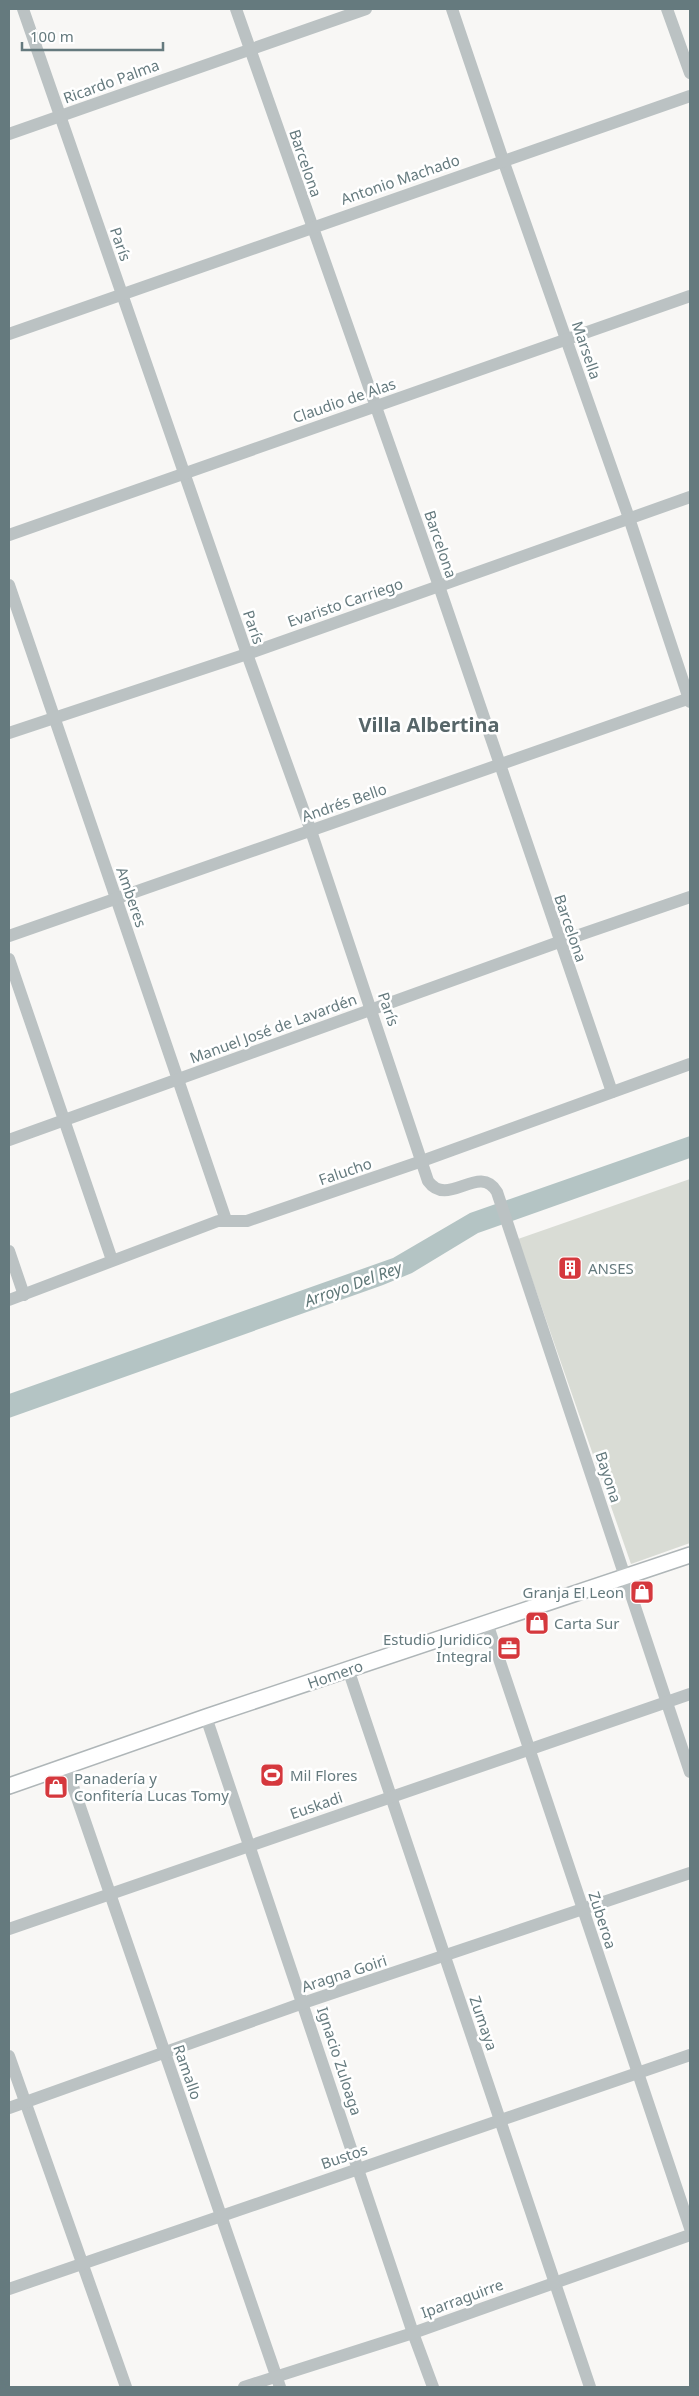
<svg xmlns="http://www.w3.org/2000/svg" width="699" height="2396" font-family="'Noto Sans',sans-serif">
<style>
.green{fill:#d9dcd5}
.water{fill:#b4c4c4}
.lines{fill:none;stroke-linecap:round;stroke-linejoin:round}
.major-casing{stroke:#afb6b8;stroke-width:18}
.minor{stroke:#bbc2c3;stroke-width:12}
.major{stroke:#fff;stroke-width:15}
.labels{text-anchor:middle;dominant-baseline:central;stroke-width:5;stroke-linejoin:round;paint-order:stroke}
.street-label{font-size:15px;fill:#657a7e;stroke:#fff}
.poi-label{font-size:15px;fill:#657a7e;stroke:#fff;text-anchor:start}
.water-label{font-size:16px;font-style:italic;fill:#607878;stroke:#fff}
.district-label{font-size:20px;font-weight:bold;fill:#576669;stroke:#fff}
</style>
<rect width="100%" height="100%" fill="#f8f7f5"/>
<path class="green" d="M690 1179V1543L631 1564 518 1239Z"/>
<path class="water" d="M690 1136V1158L478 1233 412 1273 383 1285 9 1418V1394L393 1258 470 1213Z"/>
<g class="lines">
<g class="major-casing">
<path id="major" d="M9 1786 206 1717 690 1555"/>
</g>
<g class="minor">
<path d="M23 9 247 654 311 831 428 1181C448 1209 479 1162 497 1192L690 1772"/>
<path d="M236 9 439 586 612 1092"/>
<path d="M452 9 503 160 629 518 690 702"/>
<path d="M667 9 690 73"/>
<path d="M9 134 366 9"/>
<path d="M9 334 690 96"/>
<path d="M9 535 690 296"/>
<path d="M9 585 226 1220"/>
<path d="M9 733 247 654 690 497"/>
<path d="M9 936 690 698"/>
<path d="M9 959 112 1260"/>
<path d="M9 1140 559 942 690 897"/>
<path d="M9 1251 24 1295"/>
<path d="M9 1300 218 1221H247L422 1161 690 1064"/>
<path d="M487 1623 690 2228"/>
<path d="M348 1669 590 2387"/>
<path d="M206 1717 413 2333 433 2387"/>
<path d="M66 1766 280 2387"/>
<path d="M9 1929 690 1694"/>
<path d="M9 2056 126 2387"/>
<path d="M9 2108 303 2003 690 1873"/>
<path d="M9 2289 690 2055"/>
<path d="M244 2387 413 2333 690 2235"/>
</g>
<use href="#major" class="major"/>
</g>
<defs>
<g id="building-square" transform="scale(1.25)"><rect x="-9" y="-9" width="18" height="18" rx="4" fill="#d5383d" stroke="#fff"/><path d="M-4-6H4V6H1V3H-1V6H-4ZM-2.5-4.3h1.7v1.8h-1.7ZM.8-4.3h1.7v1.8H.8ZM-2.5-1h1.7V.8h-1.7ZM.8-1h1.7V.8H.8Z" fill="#fff"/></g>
<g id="shop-square" transform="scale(1.25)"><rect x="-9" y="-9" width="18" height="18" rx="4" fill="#d5383d" stroke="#fff"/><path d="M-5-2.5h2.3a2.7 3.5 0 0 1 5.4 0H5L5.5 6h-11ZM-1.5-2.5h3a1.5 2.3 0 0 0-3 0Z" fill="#fff"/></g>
<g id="office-square" transform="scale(1.25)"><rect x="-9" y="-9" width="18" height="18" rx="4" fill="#d5383d" stroke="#fff"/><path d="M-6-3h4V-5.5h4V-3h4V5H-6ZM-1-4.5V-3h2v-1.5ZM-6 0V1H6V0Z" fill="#fff"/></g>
<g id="stadium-square" transform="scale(1.25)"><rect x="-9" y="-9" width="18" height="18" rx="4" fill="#d5383d" stroke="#fff"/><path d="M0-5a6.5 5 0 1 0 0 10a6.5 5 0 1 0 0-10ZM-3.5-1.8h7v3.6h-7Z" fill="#fff"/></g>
</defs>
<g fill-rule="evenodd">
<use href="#building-square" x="570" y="1268"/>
<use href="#shop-square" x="642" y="1592"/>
<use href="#shop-square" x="537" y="1623"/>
<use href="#office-square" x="509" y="1648"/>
<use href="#stadium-square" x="272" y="1775"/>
<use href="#shop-square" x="56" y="1787"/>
</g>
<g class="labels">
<g class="street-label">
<text transform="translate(111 81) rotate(-20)">Ricardo Palma</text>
<text transform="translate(306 163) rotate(71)">Barcelona</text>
<text transform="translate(400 179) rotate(-19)">Antonio Machado</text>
<text transform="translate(121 244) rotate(71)">París</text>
<text transform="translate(587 350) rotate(71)">Marsella</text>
<text transform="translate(344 400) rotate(-19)">Claudio de Alas</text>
<text transform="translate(441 544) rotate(71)">Barcelona</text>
<text transform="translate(345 602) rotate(-19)">Evaristo Carriego</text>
<text transform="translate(254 627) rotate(71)">París</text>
<text transform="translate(344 802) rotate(-19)">Andrés Bello</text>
<text transform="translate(132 897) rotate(71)">Amberes</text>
<text transform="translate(571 928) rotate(71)">Barcelona</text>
<text transform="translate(389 1009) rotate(71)">París</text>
<text transform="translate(273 1028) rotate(-20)">Manuel José de Lavardén</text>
<text transform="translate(345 1171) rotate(-19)">Falucho</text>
<text transform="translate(609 1477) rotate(72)">Bayona</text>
<text transform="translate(335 1674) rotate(-19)">Homero</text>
<text transform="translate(316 1805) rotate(-19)">Euskadi</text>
<text transform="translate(603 1920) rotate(72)">Zuberoa</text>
<text transform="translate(344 1973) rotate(-18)">Aragna Goiri</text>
<text transform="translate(484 2023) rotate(71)">Zumaya</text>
<text transform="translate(340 2061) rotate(72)">Ignacio Zuloaga</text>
<text transform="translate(188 2072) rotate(71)">Ramallo</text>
<text transform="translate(344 2156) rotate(-19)">Bustos</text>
<text transform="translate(462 2298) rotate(-20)">Iparraguirre</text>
</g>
<g class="poi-label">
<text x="588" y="1268">ANSES</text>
<text x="624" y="1592" text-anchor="end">Granja El Leon</text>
<text x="554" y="1623">Carta Sur</text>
<text x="492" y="1639" text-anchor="end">Estudio Juridico<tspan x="492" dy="17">Integral</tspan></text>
<text x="290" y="1775">Mil Flores</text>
<text x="74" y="1778">Panadería y<tspan x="74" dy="17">Confitería Lucas Tomy</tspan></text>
</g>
<g class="water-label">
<text transform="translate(353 1284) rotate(-20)">Arroyo Del Rey</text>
</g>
<g class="district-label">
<text x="429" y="724">Villa Albertina</text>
</g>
</g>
<rect width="699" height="2396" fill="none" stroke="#657a7e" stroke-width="20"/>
<path d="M22 42v8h141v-8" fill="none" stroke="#657a7e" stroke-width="2.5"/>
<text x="30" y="42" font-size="15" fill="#657a7e" stroke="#ffffff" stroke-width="4" paint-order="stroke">100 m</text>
</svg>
